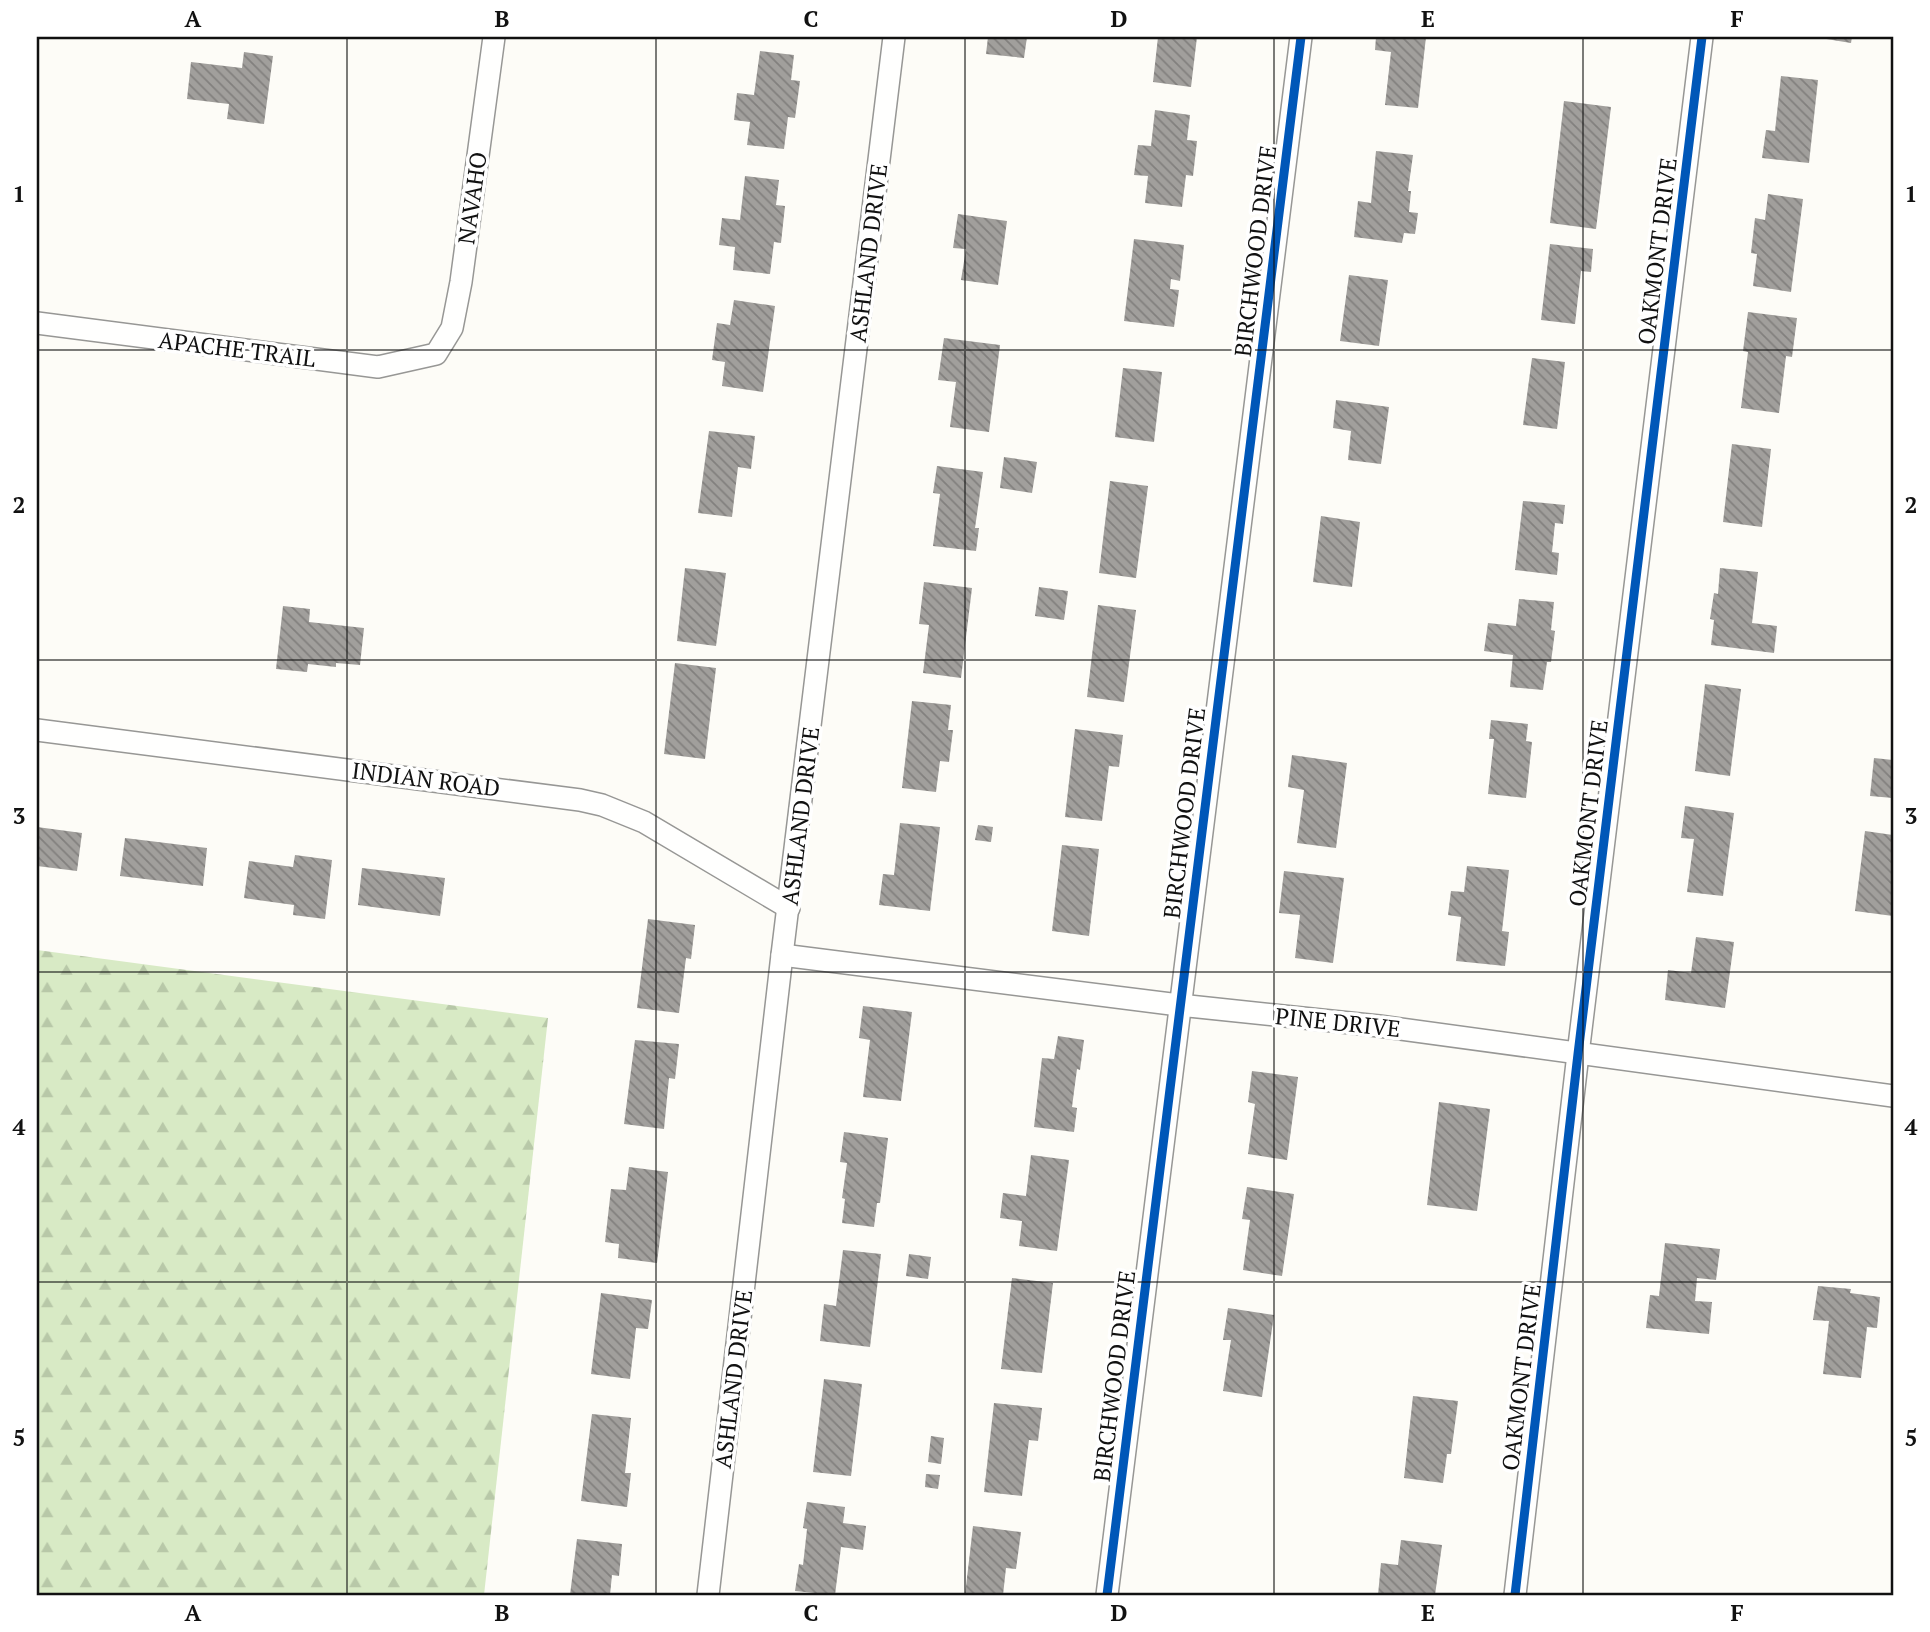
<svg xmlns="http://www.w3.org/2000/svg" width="1930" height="1632" font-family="'PT Serif',serif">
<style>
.forest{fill:url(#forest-firs)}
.building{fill:url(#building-back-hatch)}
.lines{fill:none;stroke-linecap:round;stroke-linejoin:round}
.minor-casing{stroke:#979795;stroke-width:24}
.minor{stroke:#fffffe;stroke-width:21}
.cycleway-casing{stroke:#fff;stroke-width:13}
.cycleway{stroke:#0057b8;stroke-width:9}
.grid{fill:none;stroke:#111;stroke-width:2;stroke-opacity:0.55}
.labels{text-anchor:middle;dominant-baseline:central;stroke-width:7;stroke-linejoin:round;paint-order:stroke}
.street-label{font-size:23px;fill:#111;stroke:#fff}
.neatline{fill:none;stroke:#111;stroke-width:2.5}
.grid-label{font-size:23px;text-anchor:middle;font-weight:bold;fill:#111}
</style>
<defs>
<pattern id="forest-firs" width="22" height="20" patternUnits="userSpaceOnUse" patternTransform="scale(1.75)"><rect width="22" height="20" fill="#d8eac5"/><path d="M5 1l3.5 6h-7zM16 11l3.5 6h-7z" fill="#b8c8a8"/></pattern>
<pattern id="building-back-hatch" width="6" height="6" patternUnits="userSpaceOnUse" patternTransform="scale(1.75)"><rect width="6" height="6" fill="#a19f9c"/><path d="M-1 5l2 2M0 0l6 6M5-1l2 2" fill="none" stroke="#82807e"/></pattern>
</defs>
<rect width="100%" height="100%" fill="#fdfcf7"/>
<path class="forest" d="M37 950 548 1018 484 1595H37Z"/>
<g class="building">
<path d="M988 37H1027L1024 58 986 54Z"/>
<path d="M1158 37H1197L1191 87 1153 82Z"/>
<path d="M1376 37H1426L1418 108 1385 105 1391 52 1375 50Z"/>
<path d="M1814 37H1852L1851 43Z"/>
<path d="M760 51 794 55 791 80 800 81 795 118 788 117 784 149 747 145 750 122 734 120 737 93 754 95Z"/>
<path d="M244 52 273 56 264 124 227 119 229 104 187 99 191 62 242 68Z"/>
<path d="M1781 76 1818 80 1809 163 1762 158 1766 130 1775 131Z"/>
<path d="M1564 101 1611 107 1596 229 1550 223Z"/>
<path d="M1155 110 1190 115 1187 140 1197 141 1193 176 1186 175 1182 207 1145 203 1148 176 1134 175 1138 145 1151 146Z"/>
<path d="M1376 151 1413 155 1408 191H1411L1409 212 1418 213 1415 234 1404 233 1402 243 1354 237 1358 201 1371 203Z"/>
<path d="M745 176 779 180 776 205 785 206 781 243 774 242 770 274 733 270 735 247 719 245 722 218 740 220Z"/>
<path d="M1768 194 1803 199 1791 292 1753 286 1757 254 1751 253 1755 218 1765 220Z"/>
<path d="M958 214 1007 221 998 285 961 280 966 249 953 248Z"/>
<path d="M1134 239 1184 245 1180 281 1171 279 1170 289 1179 290 1174 327 1124 321Z"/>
<path d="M1550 244 1593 249 1591 272 1581 271 1575 324 1541 320Z"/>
<path d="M1349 275 1388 280 1379 346 1340 341Z"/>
<path d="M734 300 775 306 763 392 722 386 725 362 712 360 717 323 730 325Z"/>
<path d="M1748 312 1797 318 1792 357 1786 356 1779 413 1741 408 1748 352 1743 351Z"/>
<path d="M944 338 1000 345 989 432 950 427 956 382 938 380Z"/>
<path d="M1532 358 1565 362 1557 429 1523 425Z"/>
<path d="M1123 368 1162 372 1154 442 1115 437Z"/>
<path d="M1336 400 1389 407 1381 464 1348 460 1351 431 1333 428Z"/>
<path d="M709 431 755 436 751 469 738 467 732 517 698 513Z"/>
<path d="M1732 444 1771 449 1762 527 1723 522Z"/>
<path d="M1004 457 1037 462 1032 493 1000 488Z"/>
<path d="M937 466 983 472 975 528H979L976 551 933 546 940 494 933 493Z"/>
<path d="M1110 481 1148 486 1136 578 1099 573Z"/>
<path d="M1523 501 1565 505 1563 524 1555 523 1552 552 1559 553 1557 575 1515 570Z"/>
<path d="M1321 516 1360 522 1352 587 1313 582Z"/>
<path d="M685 568 726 573 716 646 677 641Z"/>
<path d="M1720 568 1758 572 1752 623 1777 626 1774 653 1711 645 1714 620 1710 619 1714 593 1718 594Z"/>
<path d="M924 582 972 588 961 678 923 673 929 625 919 624Z"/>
<path d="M1039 587 1068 591 1064 620 1035 616Z"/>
<path d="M1519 599 1554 602 1551 630 1555 631 1551 662H1547L1543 690 1510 687 1513 655 1484 651 1488 623 1516 626Z"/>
<path d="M1098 605 1136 610 1124 702 1087 697Z"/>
<path d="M283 606 310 609 309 622 364 628 360 665 336 663V667L308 664 307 672 276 669Z"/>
<path d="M675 663 716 668 705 759 664 754Z"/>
<path d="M1705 684 1741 689 1730 776 1695 771Z"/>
<path d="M912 701 951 705 948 730H953L949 762 940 761 936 792 902 788Z"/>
<path d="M1491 720 1528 724 1526 741 1532 742 1526 798 1488 794 1494 739H1489Z"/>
<path d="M1075 729 1123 735 1119 767 1109 766 1102 821 1065 817Z"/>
<path d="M1292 755 1347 763 1336 848 1297 843 1304 790 1288 787Z"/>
<path d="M1874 758 1893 760V798L1870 796Z"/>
<path d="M1685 806 1734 813 1723 896 1687 892 1694 839 1681 838Z"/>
<path d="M900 823 940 827 930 911 879 905 883 874 894 875Z"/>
<path d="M978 825 993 827 991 842 975 840Z"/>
<path d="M37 827 82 833 77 871 37 866Z"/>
<path d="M1865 831 1893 835V916L1855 911Z"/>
<path d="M125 838 207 848 203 886 120 876Z"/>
<path d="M1062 845 1099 849 1089 936 1052 931Z"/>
<path d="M295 855 332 860 325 919 293 915 294 905 244 898 249 861 293 867Z"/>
<path d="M1467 866 1509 870 1502 931 1509 932 1505 966 1456 961 1461 917 1448 915 1451 891 1464 892Z"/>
<path d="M362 868 445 878 440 916 358 905Z"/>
<path d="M1284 871 1344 878 1333 963 1295 958 1300 915 1279 913Z"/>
<path d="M648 919 695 925 691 959 686 958 679 1013 637 1008Z"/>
<path d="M1696 937 1734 942 1725 1008 1665 1000 1668 970 1691 973Z"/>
<path d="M863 1006 912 1012 901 1101 863 1097 870 1040 859 1038Z"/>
<path d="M1058 1036 1084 1040 1080 1070 1077 1069 1072 1107 1077 1108 1074 1132 1034 1127 1042 1058 1054 1059Z"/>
<path d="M635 1040 679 1044 675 1079 669 1078 664 1129 624 1124Z"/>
<path d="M1252 1071 1298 1077 1287 1160 1248 1154 1255 1104 1248 1102Z"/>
<path d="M1439 1102 1490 1109 1477 1211 1427 1205Z"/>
<path d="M844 1132 888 1138 880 1203H877L874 1227 842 1223 845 1199 842 1198 847 1163 840 1162Z"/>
<path d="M1031 1155 1069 1160 1057 1251 1019 1246 1022 1221 1000 1218 1003 1193 1026 1196Z"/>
<path d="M629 1167 668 1172 657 1263 618 1258 619 1244 605 1242 611 1189 626 1190Z"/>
<path d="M1247 1187 1294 1194 1282 1276 1243 1270 1250 1220 1242 1219Z"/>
<path d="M1665 1243 1720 1249 1716 1280 1697 1278 1695 1301 1712 1302 1709 1334 1646 1328 1650 1295 1659 1296Z"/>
<path d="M843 1250 881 1254 870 1347 820 1341 824 1304 836 1306Z"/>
<path d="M909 1254 931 1257 928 1279 906 1276Z"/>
<path d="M1012 1278 1053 1283 1042 1373 1001 1369Z"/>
<path d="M1818 1286 1851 1289 1850 1293 1880 1297 1877 1328 1867 1327 1861 1378 1823 1374 1829 1321 1813 1320Z"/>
<path d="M601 1293 652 1300 648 1329 636 1328 630 1379 591 1374Z"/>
<path d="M1228 1308 1274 1315 1262 1397 1223 1391 1231 1340H1223Z"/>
<path d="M824 1379 862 1384 851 1476 813 1472Z"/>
<path d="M1413 1396 1458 1401 1451 1454H1447L1443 1483 1404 1478Z"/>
<path d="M994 1403 1042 1408 1038 1441 1029 1440 1022 1496 984 1492Z"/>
<path d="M592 1414 631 1418 625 1473H631L627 1507 581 1501Z"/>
<path d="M931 1436 944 1438 941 1464 928 1462Z"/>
<path d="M926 1474 940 1475 938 1489 925 1487Z"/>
<path d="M807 1502 845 1507 843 1523 866 1526 863 1550 841 1547 835 1595 795 1591 799 1564 803 1565 807 1529 803 1528Z"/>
<path d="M973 1526 1021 1532 1016 1569 1006 1568 1003 1595H965Z"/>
<path d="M577 1539 622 1544 619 1576 612 1575 610 1595H570Z"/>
<path d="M1401 1540 1442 1545 1435 1595H1378L1381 1563 1398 1565Z"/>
</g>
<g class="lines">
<g class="minor-casing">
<g id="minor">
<path d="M37 323 378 367 436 354 452 328 461 282 494 37"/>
<path d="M37 730 580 800 602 805 644 822 789 908"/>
<path d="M782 955 1179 1005 1379 1026 1893 1096"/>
<path d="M708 1595 782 955 894 37"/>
<path d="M1107 1595 1301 37"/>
<path d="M1515 1595 1578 1054 1702 37"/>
</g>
</g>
<use href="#minor" class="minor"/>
<g class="cycleway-casing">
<g id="cycleway">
<path d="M1107 1595 1301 37"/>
<path d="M1515 1595 1578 1054 1702 37"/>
</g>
</g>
<use href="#cycleway" class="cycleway"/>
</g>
<path class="grid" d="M347 37V1595M656 37V1595M965 37V1595M1274 37V1595M1583 37V1595M37 350H1893M37 660H1893M37 972H1893M37 1282H1893"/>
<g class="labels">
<g class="street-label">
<text transform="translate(472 198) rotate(-82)">NAVAHO</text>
<text transform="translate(1255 251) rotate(-83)">BIRCHWOOD DRIVE</text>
<text transform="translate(1657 251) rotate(-83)">OAKMONT DRIVE</text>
<text transform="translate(868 253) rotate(-83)">ASHLAND DRIVE</text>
<text transform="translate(237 349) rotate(7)">APACHE TRAIL</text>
<text transform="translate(426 779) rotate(7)">INDIAN ROAD</text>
<text transform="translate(1184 813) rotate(-83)">BIRCHWOOD DRIVE</text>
<text transform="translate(1588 813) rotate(-83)">OAKMONT DRIVE</text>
<text transform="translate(800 816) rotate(-83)">ASHLAND DRIVE</text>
<text transform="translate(1338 1022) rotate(6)">PINE DRIVE</text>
<text transform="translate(1114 1376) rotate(-83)">BIRCHWOOD DRIVE</text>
<text transform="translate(1521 1377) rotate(-83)">OAKMONT DRIVE</text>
<text transform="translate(733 1379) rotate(-83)">ASHLAND DRIVE</text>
</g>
</g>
<rect width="1930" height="1632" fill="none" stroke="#ffffff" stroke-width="77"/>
<rect x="38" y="38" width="1854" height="1556" class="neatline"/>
<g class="grid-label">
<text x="193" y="27">A</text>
<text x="502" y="27">B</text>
<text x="811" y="27">C</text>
<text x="1119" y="27">D</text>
<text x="1428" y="27">E</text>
<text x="1737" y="27">F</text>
<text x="19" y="202">1</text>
<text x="1911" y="202">1</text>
<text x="19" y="513">2</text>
<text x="1911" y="513">2</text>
<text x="19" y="824">3</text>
<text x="1911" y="824">3</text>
<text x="19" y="1135">4</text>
<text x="1911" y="1135">4</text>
<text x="19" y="1446">5</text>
<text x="1911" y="1446">5</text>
<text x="193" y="1621">A</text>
<text x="502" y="1621">B</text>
<text x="811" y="1621">C</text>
<text x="1119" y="1621">D</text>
<text x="1428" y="1621">E</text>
<text x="1737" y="1621">F</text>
</g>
</svg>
